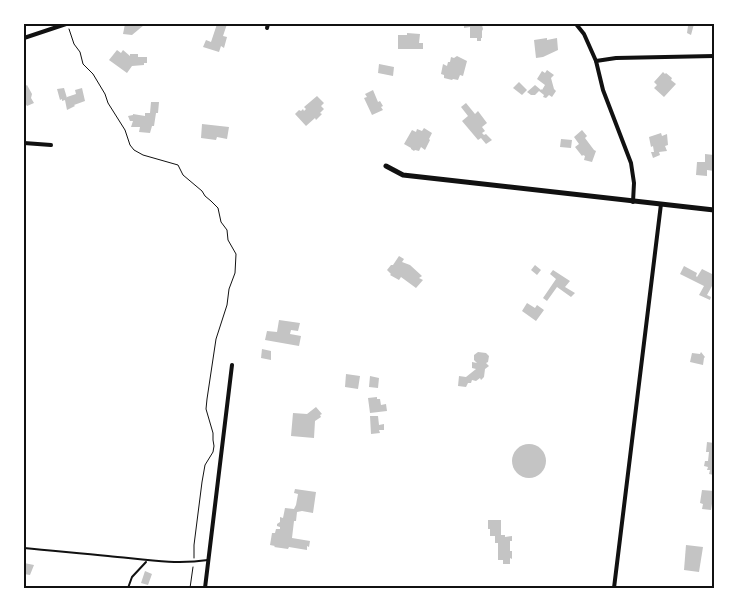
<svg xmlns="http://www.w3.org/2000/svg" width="738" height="612" font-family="'PT Sans Narrow',sans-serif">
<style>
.building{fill:#c4c4c4}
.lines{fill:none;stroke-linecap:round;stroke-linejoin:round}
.path{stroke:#111;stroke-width:1}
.service{stroke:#111;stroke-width:2}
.minor{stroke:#111;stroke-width:4}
.tertiary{stroke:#111;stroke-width:5}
.neatline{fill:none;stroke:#111;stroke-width:2}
</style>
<rect width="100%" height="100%" fill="#fff"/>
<g class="building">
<path d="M125 24H143L144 25 132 35 123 34Z"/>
<path d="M217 24H227L223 36 227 37 224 48 221 46 219 52 203 47 206 40 211 42Z"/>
<path d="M464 24H484V25H482L483 29 482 31V38H481V41H477V38H470V27L464 28Z"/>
<path d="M683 24H694L691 35 687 33 688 26Z"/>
<path d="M407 33 420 34 419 43H423V49H398V35H407Z"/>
<path d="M547 38V40L557 38 558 50 543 57 536 58 534 40Z"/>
<path d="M117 50 121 53 123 50 130 56V54H138V57H147V63H144V65L132 66 127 73 109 60Z"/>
<path d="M457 56 467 61 463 76 460 75 458 80 453 79 452 80 444 78V75L441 74 443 64 447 66 448 62H450L451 57 454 58Z"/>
<path d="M379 64 394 67 393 76 378 73Z"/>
<path d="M547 70 554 75 551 78 554 89 556 91 552 97 549 95 546 98 543 97 544 95 539 91 535 95H531L527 92 535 85 541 90V89L542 90 545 85 537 79 542 71 545 73Z"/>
<path d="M663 72 665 74 666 73 672 78 671 80 676 84 664 97 654 88 657 85 654 82Z"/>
<path d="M519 82 527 90 522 95 513 88Z"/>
<path d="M27 85 32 94 31 98 34 103 27 106 25 103H24V87Z"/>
<path d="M64 88 67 98V97L76 94 75 90 82 88 85 101 74 105 75 106 67 110 65 100 62 101V99L60 100 57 89Z"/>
<path d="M373 90 378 102 380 101 383 106 381 107 383 110 372 115 364 98 367 97 365 94Z"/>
<path d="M317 96 324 103 321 106 324 109 320 113 322 114 316 120 315 118 306 126 295 114 299 110 301 111 303 109 304 111 306 109 304 107Z"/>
<path d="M151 102H159L158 113H156L154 126H152L150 133 139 132 140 127H131L133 121H130L128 116 133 115V114L145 116V113H150Z"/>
<path d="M466 103 475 114 478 111 487 123 482 127 485 131 482 133 484 135 486 134 492 140 486 144 481 138 478 140 462 121 468 116 461 107Z"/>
<path d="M202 124 229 127 227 139 217 137 216 140 201 138Z"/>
<path d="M424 128 432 133 429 139 430 140 425 150 421 147 419 151 415 150 414 151 411 149V148L404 144 412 130 416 132 417 129 422 131Z"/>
<path d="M582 130 587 136 585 138 594 150 596 151 592 162 584 160 585 156 583 155 582 156 575 147 579 144 574 137Z"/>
<path d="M661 133 662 136 667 134 668 145 665 146 667 151 659 152 660 155 653 158 651 152H654L653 146 651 147 649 137Z"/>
<path d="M561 139 572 140 571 148 560 147Z"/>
<path d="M705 154 714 155V171L707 170V176L696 175 697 162H705Z"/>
<path d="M399 256 404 259 402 262 410 265 422 276 419 278 423 280 416 288 401 277 399 280 390 275 391 274 387 270 391 265H393Z"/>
<path d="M535 265 541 270 537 275 531 270Z"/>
<path d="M684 266 697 273 696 276 697 277 702 269 714 275V287L712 286 707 295 711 297 710 300 699 295 704 286 680 274Z"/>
<path d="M553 270 570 281 565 287 575 293 571 297 557 287 547 301 543 298 556 279 550 274Z"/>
<path d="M527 303 535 308 537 305 544 310 536 321 522 311Z"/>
<path d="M279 320 300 323 298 331 291 330 290 334 301 336 299 346 265 340 267 331 277 332Z"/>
<path d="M262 349 271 351V360L261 358Z"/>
<path d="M478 352 486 353 489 356 488 362 486 363 489 366 485 369 484 377 481 380 480 378 476 381 472 380 471 383H468L466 387 458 386 459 376 466 377 476 369 472 368V362L477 363 474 360V355Z"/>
<path d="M701 352 705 357 704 358 703 365 690 362 692 353 700 354Z"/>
<path d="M346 374 360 376 358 389 345 387Z"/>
<path d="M370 376 379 378 378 388 369 387Z"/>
<path d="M377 397V399H380L381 405 386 404 387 411 370 413 368 398Z"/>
<path d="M316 407 322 414 320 415 321 417 315 421 314 438 291 436 293 413 307 414Z"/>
<path d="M370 416H378L379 425 384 424V430H379L380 433 371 434Z"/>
<path d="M707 442 714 443V475L709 474 710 470H707L708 467 704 466 705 461H708L709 452H706Z"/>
<circle cx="529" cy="461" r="17"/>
<path d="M295 489 316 492 313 513 302 511 297 512 296 521H294L292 538 310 541 309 547 307 546V550L289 547 288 549 274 547 275 546 270 545 272 533H275L276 529H280V527L277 526V524L280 522V517L283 518 285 508 294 509 296 505 298 494 294 493Z"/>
<path d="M702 490 714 491 711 510 702 509 703 504 700 503Z"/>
<path d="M488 520H501V535H505V537L512 536V541H510V551H512V559L510 558V564H503V560H498V543H495V536H490V529H488Z"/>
<path d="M686 545 703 547 699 572 684 570Z"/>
<path d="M24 563 34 565 30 575 24 574Z"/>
<path d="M145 571 152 574 148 585 141 583Z"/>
</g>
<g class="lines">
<g class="path">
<path d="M69 29 74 44 80 52 83 64 93 74 105 94 108 103 125 130 130 145 134 150 143 155 178 165 183 175 202 191 205 196 211 201 218 208 221 222 227 230 228 240 236 254 235 273 229 289 227 305 216 339 207 399 206 409 213 433V440L214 446 213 452 205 465 202 482 194 545V558"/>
<path d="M190 588 193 567"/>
</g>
<g class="service">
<path d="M24 548C52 551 80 553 108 556 142 559 173 565 208 560"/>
<path d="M128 588 132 577 146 562"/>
</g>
<g class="minor">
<path d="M576 24 584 34 596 61 603 90 631 163 634 183 633 202"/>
<path d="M267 28 268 24"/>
<path d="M24 38 66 24"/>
<path d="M596 61 616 58 714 56"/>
<path d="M24 143 51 145"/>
<path d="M205 588 232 365"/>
<path d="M614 588 661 204"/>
</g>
<path class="tertiary" d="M386 166 403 175 714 210"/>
</g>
<rect width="738" height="612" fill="none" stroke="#ffffff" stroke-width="50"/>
<rect x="25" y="25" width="688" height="562" class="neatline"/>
</svg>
